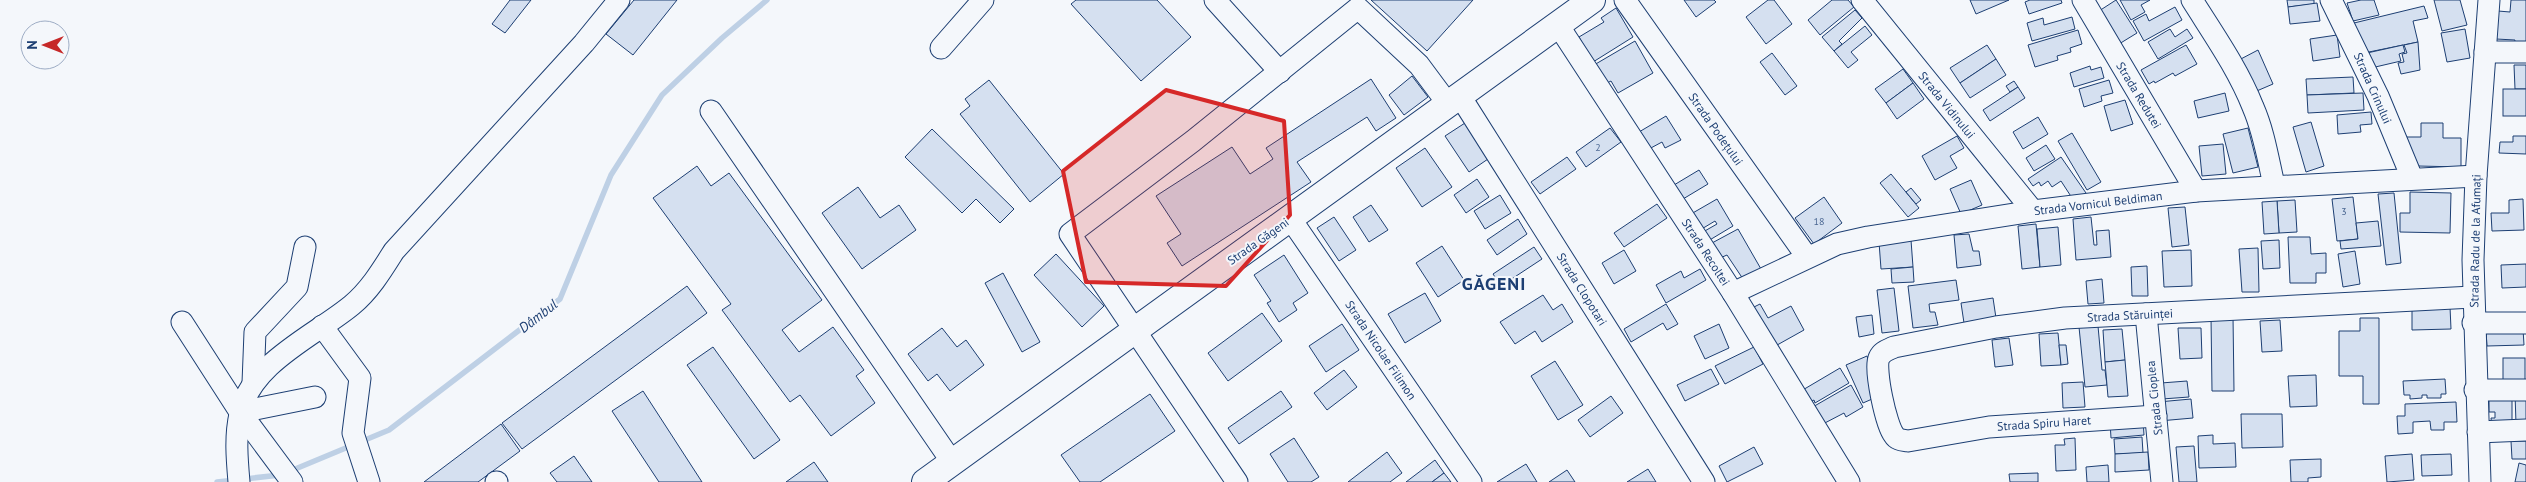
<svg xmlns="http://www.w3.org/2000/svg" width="2526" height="482" font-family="'PT Sans',sans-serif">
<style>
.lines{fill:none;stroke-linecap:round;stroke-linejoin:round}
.stream{stroke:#bed0e5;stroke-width:5.5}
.building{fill:#d5e0f0;stroke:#1d3f73}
.minor-casing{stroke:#1d3f73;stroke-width:23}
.major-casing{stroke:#1d3f73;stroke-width:28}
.minor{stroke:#f4f7fb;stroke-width:21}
.major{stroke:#f4f7fb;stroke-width:26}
.marked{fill:#d62828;fill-opacity:0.2;stroke:#d62828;stroke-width:4;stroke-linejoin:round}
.labels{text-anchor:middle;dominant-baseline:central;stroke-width:4;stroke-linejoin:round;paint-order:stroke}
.number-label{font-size:10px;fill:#4b6792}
.street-label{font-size:12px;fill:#1d3f73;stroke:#f4f7fb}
.water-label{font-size:14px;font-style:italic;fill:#1d3f73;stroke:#f4f7fb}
.district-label{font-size:18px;font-weight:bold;letter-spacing:1px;fill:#1d3f73;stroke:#f4f7fb}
</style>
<rect width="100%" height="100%" fill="#f4f7fb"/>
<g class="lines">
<g class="stream">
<path d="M288 472 389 430 560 299 611 175 662 95 722 38 767 0"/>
<path d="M217 482 280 475"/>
</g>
</g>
<g class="building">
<path d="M510 0H531L505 33 492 24Z"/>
<path d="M634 0H677L633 55 606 34Z"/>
<path d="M1076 0H1157L1191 37 1141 81 1071 4Z"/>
<path d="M1371 0H1473L1427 51Z"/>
<path d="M1684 0H1714L1716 2 1696 17Z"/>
<path d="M1768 0H1774L1792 24 1766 44 1746 17Z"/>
<path d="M1832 0H1848L1854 7 1820 35 1808 20Z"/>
<path d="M1970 0H2009L1976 14Z"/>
<path d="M2030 0H2061L2062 3 2029 14 2025 2Z"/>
<path d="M2116 0 2137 33 2119 44 2099 11Z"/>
<path d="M2120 0H2150L2141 5 2145 12 2131 20Z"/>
<path d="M2287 0H2314V4L2288 7Z"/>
<path d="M2361 0H2374L2379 15 2353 21 2347 3Z"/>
<path d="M2434 0H2460L2467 25 2442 31Z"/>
<path d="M2511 0H2526V47L2514 46 2515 40 2496 39 2498 11 2510 12Z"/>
<path d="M2317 3 2320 21 2290 24 2288 7Z"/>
<path d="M2424 6 2428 18 2413 21 2418 42 2364 53 2354 23Z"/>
<path d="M2175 7 2182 20 2144 41 2133 21 2146 14 2149 21Z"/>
<path d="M1616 8 1633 37 1593 62 1579 37 1604 22 1601 18Z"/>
<path d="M1855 10 1862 18 1839 41 1842 44 1834 51 1822 37Z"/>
<path d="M2072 17 2075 29 2032 41 2027 23 2043 18 2044 25Z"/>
<path d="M1865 26 1872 35 1851 52 1858 60 1848 68 1834 51Z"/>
<path d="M2170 29 2175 37 2187 29 2193 38 2158 59 2148 42Z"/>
<path d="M2465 29 2470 58 2447 62 2441 33Z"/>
<path d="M2078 30 2082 44 2070 48 2071 52 2057 56 2058 60 2035 67 2028 45Z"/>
<path d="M2337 35 2340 57 2313 61 2310 39Z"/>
<path d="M1635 41 1653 73 1618 93 1611 81 1605 84 1594 65Z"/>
<path d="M2418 42 2420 70 2401 74 2398 63 2404 62 2402 54 2407 53 2404 45Z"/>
<path d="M1987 45 1996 59 1960 83 1950 68Z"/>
<path d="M2186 45 2197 64 2175 76 2173 73 2155 83 2154 81 2149 84 2141 70Z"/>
<path d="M2403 45 2405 52 2399 54 2401 61 2371 68 2367 53Z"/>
<path d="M2258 50 2273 84 2252 93 2237 61Z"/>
<path d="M1772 53 1797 86 1785 95 1760 62Z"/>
<path d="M1996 59 2006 75 1970 98 1960 83Z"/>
<path d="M2514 65H2526V89H2515Z"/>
<path d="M2090 66 2091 70 2101 67 2104 78 2074 87 2070 73Z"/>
<path d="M1903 69 1913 83 1886 103 1875 89Z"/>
<path d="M1412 76 1428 97 1404 115 1389 95Z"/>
<path d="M2353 77 2354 93 2307 95 2306 79Z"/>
<path d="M1371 79 1396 118 1376 131 1367 117 1297 162 1311 182 1182 266 1167 243 1181 234 1156 196 1232 147 1250 174 1273 159 1266 148Z"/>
<path d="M989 80 1064 174 1030 202 960 114 970 106 965 99Z"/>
<path d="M2109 80 2113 93 2101 96 2102 101 2084 107 2079 89Z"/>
<path d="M2014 81 2018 87 2010 92 2006 86Z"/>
<path d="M1913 83 1924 99 1897 119 1886 103Z"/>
<path d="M2018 87 2025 98 1990 121 1983 110Z"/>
<rect x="2503" y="89" width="23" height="27"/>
<path d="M2225 93 2229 111 2198 118 2194 101Z"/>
<path d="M2363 93 2364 110 2308 113 2307 95Z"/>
<path d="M2125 100 2133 124 2111 131 2104 106Z"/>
<path d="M2371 112 2372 124 2360 125 2361 132 2338 134 2337 115Z"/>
<path d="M1666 116 1681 140 1665 148 1662 142 1649 149 1639 132Z"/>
<path d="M2038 117 2048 134 2023 149 2013 132Z"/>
<path d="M2311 122 2324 166 2306 172 2293 127Z"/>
<path d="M1465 123 1488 159 1469 172 1445 136Z"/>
<path d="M2421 123H2443V138H2461V167L2418 166 2403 137H2421Z"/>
<path d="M1610 128 1621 142 1586 167 1576 152Z"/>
<path d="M2248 128 2258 167 2233 173 2223 134Z"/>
<path d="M932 129 1014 209 1000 223 976 199 962 213 905 157Z"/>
<path d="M2072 133 2101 182 2087 190 2058 141Z"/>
<path d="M1957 136 1964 148 1950 156 1957 168 1935 180 1922 156Z"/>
<path d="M2513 136H2526V154L2499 153 2500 142H2513Z"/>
<path d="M2223 144 2226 174 2202 176 2199 146Z"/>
<path d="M2046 145 2055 159 2034 171 2026 158Z"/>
<path d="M1425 148 1452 187 1422 207 1396 168Z"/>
<path d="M1567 157 1576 169 1540 194 1531 182Z"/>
<path d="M2061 157 2086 193 2074 201 2061 181 2052 187 2048 181 2041 186 2039 182 2033 186 2028 179Z"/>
<path d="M697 166 711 186 729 173 822 300 782 330 799 352 833 327 864 370 856 376 875 403 831 436 800 395 790 402 722 310 731 304 653 198Z"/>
<path d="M1699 170 1708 184 1683 199 1674 185Z"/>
<path d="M1891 174 1919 208 1908 217 1880 183Z"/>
<path d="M1477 179 1489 197 1466 213 1454 195Z"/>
<path d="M1971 180 1982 205 1961 214 1950 189Z"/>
<path d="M858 187 880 218 899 205 916 230 862 269 822 213Z"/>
<path d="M1911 188 1921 200 1916 204 1906 192Z"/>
<path d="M2410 192 2451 193 2450 233 2400 232V213H2410Z"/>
<path d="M2394 193 2401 263 2386 265 2378 194Z"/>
<path d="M1500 195 1511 213 1485 229 1474 211Z"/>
<path d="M1824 197 1842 223 1814 244 1795 218Z"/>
<path d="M2353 197 2358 239 2337 241 2332 199Z"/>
<path d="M1717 199 1733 226 1708 241 1703 232 1717 224 1715 221 1700 230 1691 214Z"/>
<path d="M2523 199 2524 230 2492 231 2491 213H2509V200Z"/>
<path d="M2295 200 2297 232 2279 233 2277 201Z"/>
<path d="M2277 201 2279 233 2264 234 2262 202Z"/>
<path d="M1657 204 1667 218 1624 247 1614 233Z"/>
<path d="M1371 205 1388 230 1369 242 1353 217Z"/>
<path d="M2185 207 2189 245 2172 247 2168 208Z"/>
<path d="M1334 217 1356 250 1339 261 1317 228Z"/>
<path d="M2091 217 2094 245H2097L2096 231 2109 230 2111 257 2076 260 2073 219Z"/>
<path d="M1518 219 1527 234 1497 255 1487 240Z"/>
<path d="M2378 221 2381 246 2341 249 2340 241 2358 239 2356 223Z"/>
<path d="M2036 224 2040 267 2022 269 2018 226Z"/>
<path d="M2058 227 2061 265 2040 267 2037 229Z"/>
<path d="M1738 229 1761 269 1743 279 1727 255 1720 258 1712 243Z"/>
<path d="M1969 234 1973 251H1979L1981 265 1957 268 1954 235Z"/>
<path d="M2288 237H2310L2311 254 2326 253V273H2316V283H2290Z"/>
<path d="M1911 240 1913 267 1881 269 1879 242Z"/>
<path d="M2279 240 2280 268 2263 269 2261 241Z"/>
<path d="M1442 246 1464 280 1438 297 1416 263Z"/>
<path d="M1534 247 1542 259 1501 286 1493 274Z"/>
<path d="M2258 248 2259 292H2242L2239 249Z"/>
<path d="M1624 250 1636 271 1614 284 1602 263Z"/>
<path d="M2191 250 2192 286 2164 287 2162 251Z"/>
<path d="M2355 251 2360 284 2343 287 2338 254Z"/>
<path d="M1056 254 1104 306 1082 327 1034 275Z"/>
<path d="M1284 255 1308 293 1293 303 1297 310 1279 322 1267 303 1271 301 1254 275Z"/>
<path d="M2526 264V287L2502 288 2501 265Z"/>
<path d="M2147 266 2148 296H2132L2131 267Z"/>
<path d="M1913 267 1914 282 1892 283 1891 269Z"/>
<path d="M1700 269 1706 280 1666 303 1656 285 1681 271 1684 278Z"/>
<path d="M1003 273 1040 342 1022 352 985 283Z"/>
<path d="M2102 279 2104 303 2088 304 2086 281Z"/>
<path d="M1956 280 1959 300 1929 304 1930 312H1935L1938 325 1913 328 1908 286Z"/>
<path d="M687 286 707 313 522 449 502 423Z"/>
<path d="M1894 288 1899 331 1882 333 1877 290Z"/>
<path d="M1425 293 1441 321 1405 343 1388 314Z"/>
<path d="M1543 295 1553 310 1562 304 1573 322 1542 342 1535 331 1515 344 1500 322Z"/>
<path d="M1993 298 1996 318 1964 323 1961 303Z"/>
<path d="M1666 304 1678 324 1667 330 1663 323 1631 342 1624 329Z"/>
<path d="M1760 304 1768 318 1791 306 1804 330 1770 349 1748 310Z"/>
<path d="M2450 307 2451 329 2412 330V308Z"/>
<path d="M1262 313 1282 341 1228 381 1208 353Z"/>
<path d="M1872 315 1874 334 1859 337 1856 317Z"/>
<path d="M2233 316 2234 391H2212L2211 317Z"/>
<path d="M2360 318H2379V404H2363V376H2339V331H2360Z"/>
<path d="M2280 320 2282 351 2262 352 2260 321Z"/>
<path d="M1342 324 1359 350 1326 372 1309 346Z"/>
<path d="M1719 324 1729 348 1705 359 1694 336Z"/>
<path d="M2098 326 2102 370H2105L2107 385 2085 387 2079 327Z"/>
<path d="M942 328 957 347 966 340 984 365 950 391 937 374 928 381 908 354Z"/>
<path d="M2178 328H2201L2202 358 2180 359Z"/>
<path d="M2122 329 2125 360 2105 362 2103 330Z"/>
<path d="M2523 329 2524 345 2487 346 2486 331Z"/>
<path d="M2058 333 2061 365 2041 366 2039 334Z"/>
<path d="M2009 338 2013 365 1995 367 1992 340Z"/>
<path d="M2059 345H2066L2068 364 2061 365Z"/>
<path d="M713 347 780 440 754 459 687 365Z"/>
<path d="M1754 347 1763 364 1725 384 1715 366Z"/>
<path d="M1867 356 1879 396 1863 403 1846 365Z"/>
<rect x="2503" y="358" width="22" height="22"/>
<path d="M2125 360 2128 396 2108 397 2105 362Z"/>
<path d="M1555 361 1583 405 1558 420 1531 376Z"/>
<path d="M1840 368 1849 383 1815 403 1814 400 1808 403 1801 391Z"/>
<path d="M1711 369 1719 384 1685 401 1677 385Z"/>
<path d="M1344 370 1357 387 1327 410 1314 393Z"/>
<path d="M2316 375 2317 406 2290 407 2288 376Z"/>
<path d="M2445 379 2446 394H2441V398H2427V395H2422V398L2410 399V395H2404L2403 381Z"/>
<path d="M2187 381 2189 397 2162 399 2161 383Z"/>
<path d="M2083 382 2085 407 2063 408 2062 383Z"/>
<path d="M1851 385 1863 407 1846 417 1844 413 1821 425 1811 408Z"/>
<path d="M643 391 702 482H659L612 411Z"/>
<path d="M1281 391 1292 407 1239 444 1228 428Z"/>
<path d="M2515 393H2526V423L2516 424Z"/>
<path d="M1150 394 1175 431 1100 482H1080L1061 455Z"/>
<path d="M1611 396 1623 413 1590 437 1578 420Z"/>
<path d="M2489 398H2512V427H2492L2491 418H2495V412H2489Z"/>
<path d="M2191 399 2193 418 2159 421 2158 402Z"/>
<path d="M2456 402 2457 422H2444V430H2431L2430 421 2413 422V433L2398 434 2397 416H2405V404Z"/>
<path d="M2241 414H2282L2283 447 2242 448Z"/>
<path d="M2143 420 2144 435 2111 438 2110 422Z"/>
<path d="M501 424 520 451 478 482H424Z"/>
<path d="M2213 435V444L2235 443 2236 467 2199 468 2198 436Z"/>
<path d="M2142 437 2143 453 2115 454 2114 439Z"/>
<path d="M1294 438 1319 477 1311 482H1288L1270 454Z"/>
<path d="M2075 438 2076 470 2056 471 2055 445H2065L2064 439Z"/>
<path d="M2511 441H2526V459H2512Z"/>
<path d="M2194 446 2197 482H2179L2176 447Z"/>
<path d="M1754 447 1763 464 1727 482 1719 466Z"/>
<path d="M1387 452 1402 473 1390 482H1348Z"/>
<path d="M2148 452 2149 470 2115 472V454Z"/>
<path d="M2412 454 2414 480 2387 482 2385 456Z"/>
<path d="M2451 454 2452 475 2422 476 2421 455Z"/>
<path d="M574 456 592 482H557L550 473Z"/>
<path d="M2321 459V477L2308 478V482H2291L2290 460Z"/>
<path d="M1435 460 1444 473 1432 482H1406Z"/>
<path d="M814 462 828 482H786Z"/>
<path d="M2519 463 2526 465V482H2515Z"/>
<path d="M1526 464 1537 482H1497Z"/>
<path d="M2108 465 2109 482H2087L2086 467Z"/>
<path d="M1648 469 1656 482H1627Z"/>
<path d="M1567 470 1575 482H1549Z"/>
<path d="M1444 473 1451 482H1432Z"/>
<path d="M2038 473V482H2010L2009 474Z"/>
</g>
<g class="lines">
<g class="minor-casing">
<g id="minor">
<path d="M1215 0 1280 72"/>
<path d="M1625 0 1807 257"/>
<path d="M1862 0 2033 211"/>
<path d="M2083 0 2196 191"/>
<path d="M2192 0C2214 35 2238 69 2253 107 2264 132 2268 159 2274 185"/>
<path d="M2331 0 2378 96 2412 178"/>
<path d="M1558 25 1733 293 1849 482"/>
<path d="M941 48 983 0"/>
<path d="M2485 52H2526"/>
<path d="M1460 96 1704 482"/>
<path d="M711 111 952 462"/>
<path d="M1290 218 1471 482"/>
<path d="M1733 293 1837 244 1868 237 2033 211 2196 191 2476 176"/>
<path d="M2146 314 2162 482"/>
<path d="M182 322 240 412 292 482"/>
<path d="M2473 323H2526"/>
<path d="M322 326 360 378 353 433 369 482"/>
<path d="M253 383 255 332 297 287 305 247"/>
<path d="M2475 390H2526"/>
<path d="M240 412 315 397"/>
<path d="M2156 416 1989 427 1908 441C1902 440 1897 440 1894 435 1886 425 1874 369 1879 358 1882 351 1888 350 1894 347L1996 327 2065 318 2473 297"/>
<path d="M2478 432 2526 430"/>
<path d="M239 482C237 459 235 436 240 414 250 363 316 335 352 305 370 290 382 270 394 251L584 43 619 0"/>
<path d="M496 482H497"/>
<path d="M1237 482 1070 234 1193 141 1358 8 1419 65 1448 104"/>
<path d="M2480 482 2473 260 2476 176 2489 0"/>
</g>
</g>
<g class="major-casing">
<path id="major" d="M925 482 1592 0"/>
</g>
<use href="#minor" class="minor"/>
<use href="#major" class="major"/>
</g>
<path class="marked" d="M1166 90 1284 121 1290 215 1226 286 1086 282 1063 171Z"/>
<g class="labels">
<g class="number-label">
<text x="1598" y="147">2</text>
<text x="2344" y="211">3</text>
<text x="1819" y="221">18</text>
</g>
<g class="street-label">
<text transform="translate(2373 88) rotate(66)">Strada Crinului</text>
<text transform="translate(2139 95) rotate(59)">Strada Redutei</text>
<text transform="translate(1947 105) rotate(51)">Strada Vidinului</text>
<text transform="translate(1716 129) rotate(55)">Strada Podețului</text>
<text transform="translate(2098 203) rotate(-7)">Strada Vornicul Beldiman</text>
<text transform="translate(1258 241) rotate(-35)">Strada Găgeni</text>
<text transform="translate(2475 241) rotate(-89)">Strada Radu de la Afumați</text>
<text transform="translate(1706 252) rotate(57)">Strada Recoltei</text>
<text transform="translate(1582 289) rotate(58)">Strada Clopotari</text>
<text transform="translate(2130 315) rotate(-3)">Strada Stăruinței</text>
<text transform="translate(1381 350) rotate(56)">Strada Nicolae Filimon</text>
<text transform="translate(2154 398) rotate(-96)">Strada Cioplea</text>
<text transform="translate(2044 423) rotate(-4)">Strada Spiru Haret</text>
</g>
<g class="water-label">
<text transform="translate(538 316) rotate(-38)">Dâmbul</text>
</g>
<g class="district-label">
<text x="1494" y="283">GĂGENI</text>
</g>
</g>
<g transform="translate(45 45) rotate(270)"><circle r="24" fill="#f4f7fb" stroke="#9eadc5"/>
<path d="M0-4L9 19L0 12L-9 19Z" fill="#c62828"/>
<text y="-8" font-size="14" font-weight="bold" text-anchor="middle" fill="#1d3f73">N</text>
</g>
</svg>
